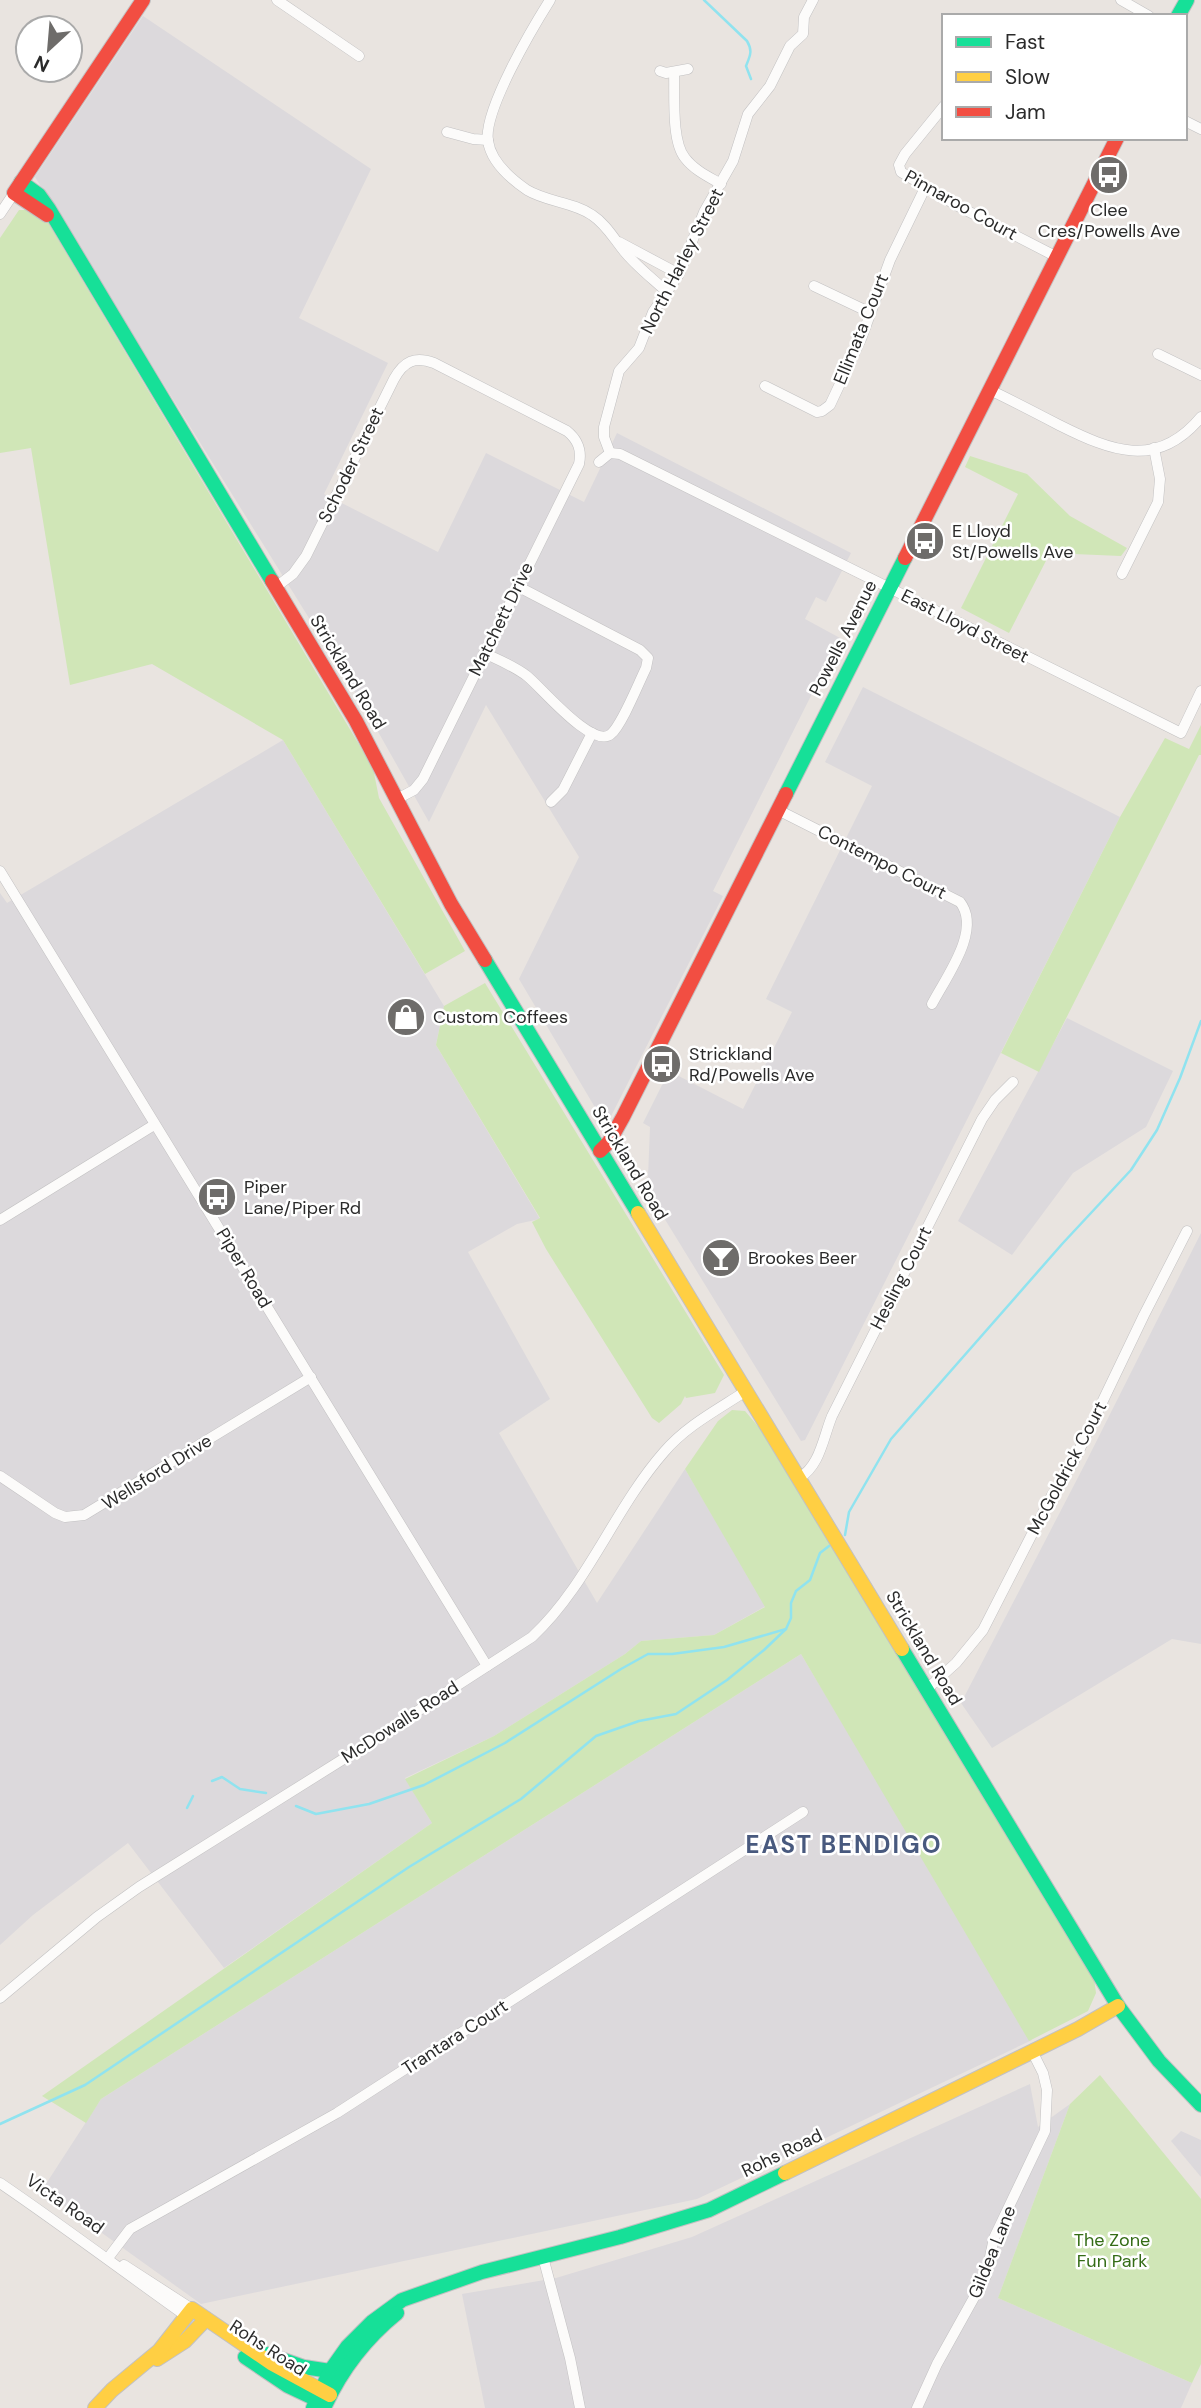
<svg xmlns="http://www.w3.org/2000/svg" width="1201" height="2408" font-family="'DM Sans',sans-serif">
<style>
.industrial{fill:#dcd9dc}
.green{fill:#d0e6b7}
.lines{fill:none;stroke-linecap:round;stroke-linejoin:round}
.stream{stroke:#90e3ef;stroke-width:2.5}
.street-casing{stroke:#c2c1c2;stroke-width:11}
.fast-casing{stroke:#c2c1c2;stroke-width:16}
.slow-casing{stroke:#c2c1c2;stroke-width:16}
.jam-casing{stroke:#c2c1c2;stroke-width:16}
.street{stroke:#fcfbfa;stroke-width:10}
.fast{stroke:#16e098;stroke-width:14}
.slow{stroke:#ffcf43;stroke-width:14}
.jam{stroke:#f24e42;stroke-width:14}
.labels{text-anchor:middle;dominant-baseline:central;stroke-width:5;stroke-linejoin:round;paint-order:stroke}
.street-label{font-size:18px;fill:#2b2b2b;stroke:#fff}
.poi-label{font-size:18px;fill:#2b2b2b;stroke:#fff;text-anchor:start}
.park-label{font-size:18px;fill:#346c16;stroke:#fff}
.district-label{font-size:24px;font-weight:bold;letter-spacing:2px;fill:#48597e;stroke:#fff}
</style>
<rect width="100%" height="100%" fill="#e9e4e0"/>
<g class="industrial">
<path d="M143 16 371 169 299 318 388 363 324 494 438 552 486 453 584 502 617 433 851 553 826 602 816 597 805 619 840 638 713 891 723 896 606 1126 519 979 579 857 486 705 429 822 363 705 35 177Z"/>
<path d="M863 687 1120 817 805 1440 801 1441 642 1182 648 1177 650 1127 643 1123 669 1071 743 1109 792 1012 766 999 872 786 825 762Z"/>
<path d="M283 740 444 1006 436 1045 540 1219 517 1224 468 1252 550 1399 499 1433 597 1603 685 1469 766 1606 714 1635 641 1641 625 1654 494 1736 405 1778 432 1823 224 1968 128 1843 33 1915 0 1945V893L7 903Z"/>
<path d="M1067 1018 1173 1071 1146 1127 1073 1173 1012 1255 958 1221Z"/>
<path d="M1201 1233V1644L1172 1639 992 1748 961 1703 1086 1462Z"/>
<path d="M801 1654 1032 2040 697 2199 201 2304 42 2190 101 2099Z"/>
<path d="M1030 2084 1038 2127 1070 2104 998 2298 1192 2383 1181 2408H485L462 2294 556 2278 692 2237Z"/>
<path d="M1181 2131 1201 2140V2177L1171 2141Z"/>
</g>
<g class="green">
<path d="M19 210H31L47 221 373 768 379 798 465 951 425 974 283 740 152 664 70 685 31 448 0 453V238Z"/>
<path d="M970 456 1027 474 1070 516 1127 548 1121 556 1050 553 1009 633 961 608 1018 494 965 467Z"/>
<path d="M1201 725V755H1199L1039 1072 1001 1053 1120 817 1165 738 1189 749Z"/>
<path d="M485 983 724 1375 715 1393 686 1398 685 1396 681 1404 659 1423 652 1418 546 1249 532 1222 540 1218 436 1045 444 1006Z"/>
<path d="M732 1410 745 1411 769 1439 1094 1978 1096 1993 1088 2011 1029 2041 801 1654 101 2099 86 2123 42 2096 432 1823 405 1779 494 1736 625 1654 641 1641 714 1635 765 1607 685 1469 718 1421Z"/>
<path d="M1100 2075 1201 2199V2364L1192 2383 998 2298 1070 2104Z"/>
</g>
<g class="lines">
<g class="stream">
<path d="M704 0 747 41C753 51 750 56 746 66L751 79"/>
<path d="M845 1535 849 1512 891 1439 1063 1243 1131 1170 1157 1130 1180 1078 1201 1021"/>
<path d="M212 1781 222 1777 240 1789 266 1793"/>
<path d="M296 1806 316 1814 369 1804 424 1785 505 1743 621 1669 648 1654H672L724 1647 786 1629 791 1618V1603L796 1591 810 1580 820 1553 829 1546"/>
<path d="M187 1808 193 1796"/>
<path d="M0 2124 85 2085 409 1867 521 1799 596 1736 639 1721 676 1714 727 1680 764 1650 786 1629"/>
</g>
<g class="street-casing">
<g id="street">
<path d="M277 0 359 56"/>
<path d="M550 0C533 27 483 111 488 141 491 162 511 179 527 190 547 202 573 202 592 215 606 224 614 239 624 251 636 266 653 279 667 292"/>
<path d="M1121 0 1149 16"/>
<path d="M660 71 666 73 688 69"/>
<path d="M674 72C675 94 671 141 685 158 694 170 709 177 721 184"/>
<path d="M944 106 905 154 899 165 901 172 956 205 1057 257"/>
<path d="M1185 121 1201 129"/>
<path d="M447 132 473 139 488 140"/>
<path d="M0 214 14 193"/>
<path d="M619 242 679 274"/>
<path d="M814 286 871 313"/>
<path d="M1158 354 1201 375"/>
<path d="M765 386 817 412 822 411 830 405 861 339 890 260 925 188"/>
<path d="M990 390C1013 401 1036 413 1059 425 1111 451 1157 470 1201 417"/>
<path d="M610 453 604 437V427L619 371 639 348 653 312 679 274 704 212 733 161 748 114 770 86 790 46 803 34 804 17 813 0"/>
<path d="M599 462 610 453 620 454 1181 733 1201 691"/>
<path d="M1122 574 1158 502 1160 479 1154 448"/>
<path d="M276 587 293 574 306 556 394 379C404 361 415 356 434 363L567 431C578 440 582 450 579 464L423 779 414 790 397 799"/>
<path d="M484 653C499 660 514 666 527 676 541 687 593 750 611 734 622 725 639 682 646 668L648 658 640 650 517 586"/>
<path d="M551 802 563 790 592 733"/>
<path d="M778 810 960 902C982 930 946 977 932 1004"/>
<path d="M0 871 487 1666"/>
<path d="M0 1220 154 1125"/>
<path d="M0 1476 55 1513 65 1517 84 1515 311 1377"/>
<path d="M799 1478C820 1466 823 1438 832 1416L982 1119 995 1100 1013 1082"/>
<path d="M927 1689 956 1663 983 1630 1052 1495 1073 1463 1144 1315 1187 1231"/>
<path d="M0 1998 97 1917 139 1887 345 1758 532 1637C588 1585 614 1509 664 1452 686 1426 717 1410 746 1391"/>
<path d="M0 2183C63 2226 124 2272 186 2316"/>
<path d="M543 2257 570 2358 580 2408"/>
<path d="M108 2258 130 2229 337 2113 803 1812"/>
<path d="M124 2265 192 2309"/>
<path d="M917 2408 937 2364 986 2276 994 2238 1045 2131 1047 2090 1043 2073 1032 2051"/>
</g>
</g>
<g class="fast-casing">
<g id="fast">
<path d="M1178 16 1187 0"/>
<path d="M21 182 39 195 49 209 272 581"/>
<path d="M786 794 905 558"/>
<path d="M485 960 638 1213"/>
<path d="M902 1649 1118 2006 1159 2061 1201 2105"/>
<path d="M267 2354 304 2367 330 2371"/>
<path d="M245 2357 288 2386 324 2403"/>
<path d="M313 2408 330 2371 347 2347 372 2322 402 2300 482 2272 620 2237 709 2210 785 2173"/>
<path d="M324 2408C341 2370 365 2339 397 2313"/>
</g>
</g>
<g class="slow-casing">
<g id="slow">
<path d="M638 1213 902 1649"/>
<path d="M785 2173 1078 2029 1118 2006"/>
<path d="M157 2359 185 2341 206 2319"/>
<path d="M95 2408 112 2390 159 2351 192 2309 271 2363 330 2395"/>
</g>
</g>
<g class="jam-casing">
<g id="jam">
<path d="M47 215 14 193 143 0"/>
<path d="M905 558 1117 138"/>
<path d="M272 581 356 721 451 904 485 960"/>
<path d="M600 1151 609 1142 623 1117 786 794"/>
</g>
</g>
<use href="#street" class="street"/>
<use href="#fast" class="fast"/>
<use href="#slow" class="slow"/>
<use href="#jam" class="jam"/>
</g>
<defs>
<g id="bus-disc" transform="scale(2.0125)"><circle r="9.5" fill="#6e6c6a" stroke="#fff"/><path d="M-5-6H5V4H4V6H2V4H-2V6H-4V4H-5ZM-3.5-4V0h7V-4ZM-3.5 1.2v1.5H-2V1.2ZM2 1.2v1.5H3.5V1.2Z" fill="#fff"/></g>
<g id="shop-disc" transform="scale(2.0125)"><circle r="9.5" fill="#6e6c6a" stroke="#fff"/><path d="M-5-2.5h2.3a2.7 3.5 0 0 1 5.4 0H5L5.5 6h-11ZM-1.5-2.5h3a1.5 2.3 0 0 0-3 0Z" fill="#fff"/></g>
<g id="bar-disc" transform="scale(2.0125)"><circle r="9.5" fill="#6e6c6a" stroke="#fff"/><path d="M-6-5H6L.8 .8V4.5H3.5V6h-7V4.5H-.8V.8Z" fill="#fff"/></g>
</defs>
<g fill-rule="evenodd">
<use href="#bus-disc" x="1109" y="175"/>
<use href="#bus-disc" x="925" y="541"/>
<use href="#shop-disc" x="406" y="1017"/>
<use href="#bus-disc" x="662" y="1064"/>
<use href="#bus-disc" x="217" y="1197"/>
<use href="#bar-disc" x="721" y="1258"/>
</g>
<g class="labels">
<g class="street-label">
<text transform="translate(961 205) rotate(29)">Pinnaroo Court</text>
<text transform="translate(682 261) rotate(-63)">North Harley Street</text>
<text transform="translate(861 329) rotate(-68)">Ellimata Court</text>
<text transform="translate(351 465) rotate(-64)">Schoder Street</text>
<text transform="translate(501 619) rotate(-64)">Matchett Drive</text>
<text transform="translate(965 626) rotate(27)">East Lloyd Street</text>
<text transform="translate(843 638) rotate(-63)">Powells Avenue</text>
<text transform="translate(348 672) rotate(59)">Strickland Road</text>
<text transform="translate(882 862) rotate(27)">Contempo Court</text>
<text transform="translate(630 1163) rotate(59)">Strickland Road</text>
<text transform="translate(244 1268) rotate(59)">Piper Road</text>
<text transform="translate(901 1278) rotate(-63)">Hesling Court</text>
<text transform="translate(1067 1468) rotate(-62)">McGoldrick Court</text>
<text transform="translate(157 1472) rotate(-32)">Wellsford Drive</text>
<text transform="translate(924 1648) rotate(59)">Strickland Road</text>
<text transform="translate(400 1722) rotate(-33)">McDowalls Road</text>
<text transform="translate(455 2037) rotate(-33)">Trantara Court</text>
<text transform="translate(782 2153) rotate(-26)">Rohs Road</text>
<text transform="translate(65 2204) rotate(35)">Victa Road</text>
<text transform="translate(992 2252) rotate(-68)">Gildea Lane</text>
<text transform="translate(268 2348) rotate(33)">Rohs Road</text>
</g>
<g class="poi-label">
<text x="1109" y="210" text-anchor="middle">Clee<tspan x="1109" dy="21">Cres/Powells Ave</tspan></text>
<text x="952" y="531">E Lloyd<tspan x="952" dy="21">St/Powells Ave</tspan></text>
<text x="433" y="1017">Custom Coffees</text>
<text x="689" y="1054">Strickland<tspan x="689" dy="21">Rd/Powells Ave</tspan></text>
<text x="244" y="1187">Piper<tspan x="244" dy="21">Lane/Piper Rd</tspan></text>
<text x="748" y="1258">Brookes Beer</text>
</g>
<g class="park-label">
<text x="1112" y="2240">The Zone<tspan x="1112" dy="21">Fun Park</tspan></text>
</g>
<g class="district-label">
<text x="844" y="1844">EAST BENDIGO</text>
</g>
</g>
<rect x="942" y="14" width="245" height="126" fill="#ffffff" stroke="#aaaaaa" stroke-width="2"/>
<rect x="956" y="37" width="35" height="10" fill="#16e098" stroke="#aaaaaa" stroke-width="2"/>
<text x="1005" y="49" font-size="21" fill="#2b2b2b">Fast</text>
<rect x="956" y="72" width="35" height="10" fill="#ffcf43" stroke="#aaaaaa" stroke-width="2"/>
<text x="1005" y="84" font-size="21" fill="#2b2b2b">Slow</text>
<rect x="956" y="107" width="35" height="10" fill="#f24e42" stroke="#aaaaaa" stroke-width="2"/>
<text x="1005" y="119" font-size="21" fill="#2b2b2b">Jam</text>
<g transform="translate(49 49) rotate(206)"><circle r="33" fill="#ffffff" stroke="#aaaaaa" stroke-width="2"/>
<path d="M0-5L12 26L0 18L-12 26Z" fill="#6e6c6a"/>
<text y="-10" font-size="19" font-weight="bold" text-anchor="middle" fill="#2b2b2b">N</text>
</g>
</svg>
